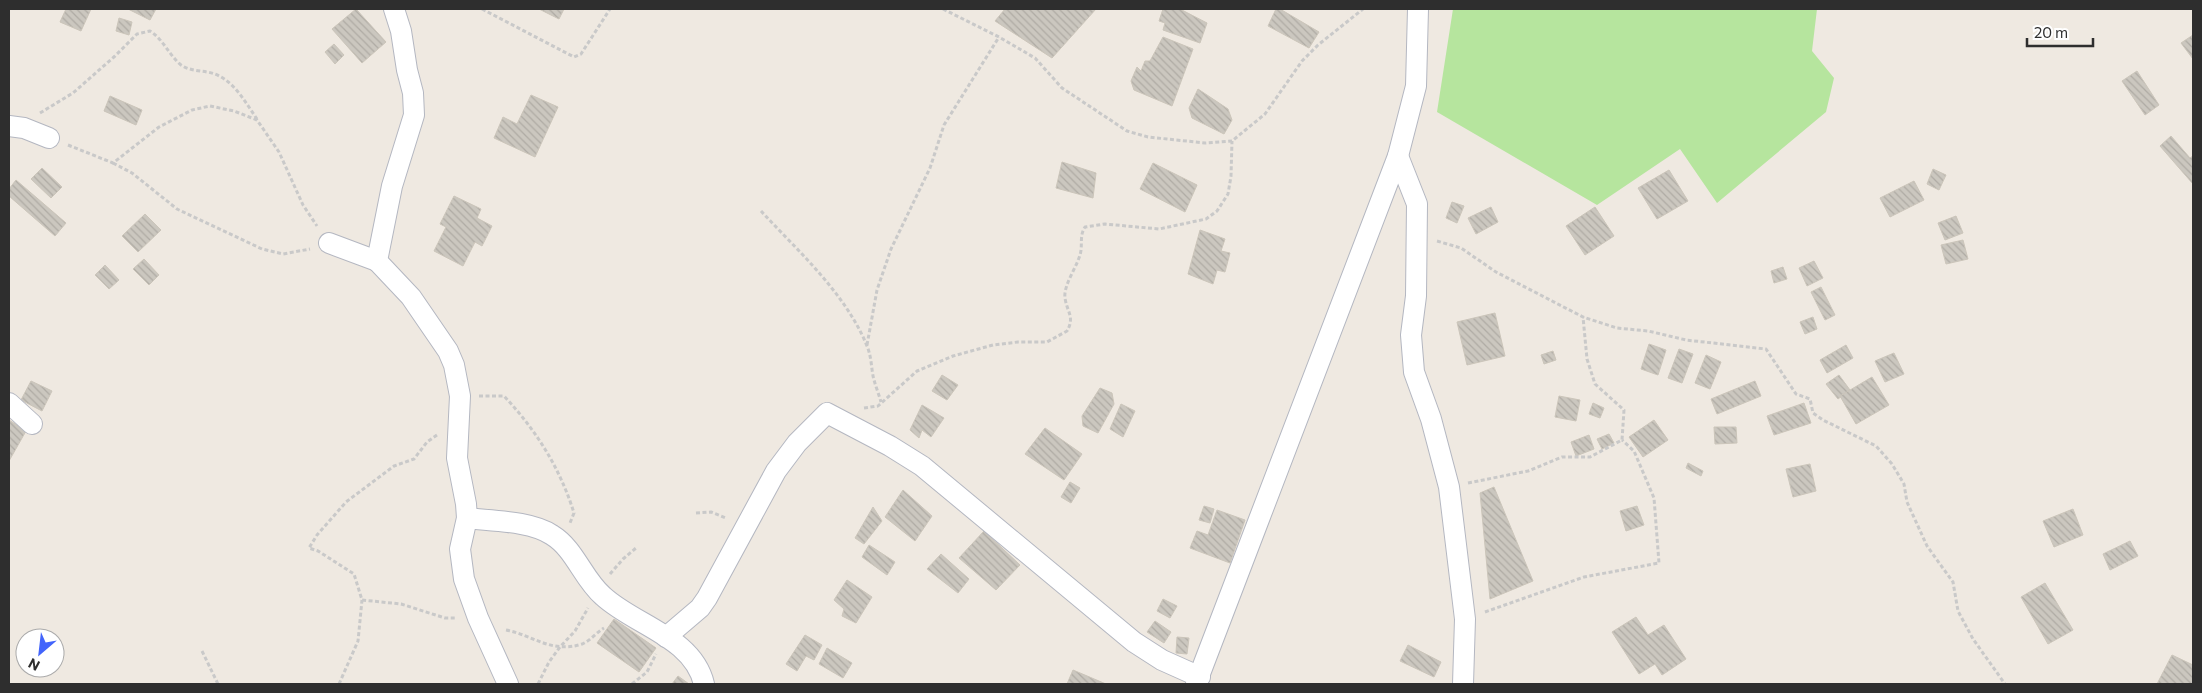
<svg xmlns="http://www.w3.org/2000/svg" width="2202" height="693" font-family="Commissioner,sans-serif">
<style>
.green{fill:#b6e59e}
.building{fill:url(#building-back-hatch);stroke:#cbc5ba}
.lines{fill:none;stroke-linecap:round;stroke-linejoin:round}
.minor-casing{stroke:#b4b7c1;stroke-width:22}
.path{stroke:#c9c9c9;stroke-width:3;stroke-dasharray:4 2.5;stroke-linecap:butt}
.minor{stroke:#fff;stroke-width:20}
</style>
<defs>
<pattern id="building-back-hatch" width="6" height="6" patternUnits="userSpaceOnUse" patternTransform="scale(1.25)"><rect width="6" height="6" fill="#cbc7bf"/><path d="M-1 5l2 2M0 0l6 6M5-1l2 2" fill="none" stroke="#afaba4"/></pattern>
</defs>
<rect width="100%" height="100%" fill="#efe9e1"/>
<path class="green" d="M1453 9H1817L1812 51 1834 78 1826 112 1717 203 1680 149 1597 205 1437 112Z"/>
<g class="building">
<path d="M66 9H91L81 31 60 22Z"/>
<path d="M128 9H156L150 20Z"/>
<path d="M356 9 386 42 362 63 332 29Z"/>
<path d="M539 9H564L559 19Z"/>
<path d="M1005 9H1096L1052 58 995 21Z"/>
<path d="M1163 9H1180L1207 23 1200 43 1163 30 1165 23 1159 21Z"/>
<path d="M1276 9H1280L1319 32 1309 48 1268 26Z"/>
<path d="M119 18 132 22 129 35 116 31Z"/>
<path d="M2193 35V59L2181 43Z"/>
<path d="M1163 37 1193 49 1172 106 1134 90 1131 81 1137 67 1141 71 1145 61H1150Z"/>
<path d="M334 44 344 55 335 64 325 52Z"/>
<path d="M2137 71 2159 105 2145 115 2122 81Z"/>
<path d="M1198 89 1228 109 1232 120 1224 134 1192 118 1189 108Z"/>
<path d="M531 95 558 107 535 157 494 138 503 117 517 124Z"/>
<path d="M110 96 142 110 136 125 104 111Z"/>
<path d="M2171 136 2190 158 2193 156V184L2160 146Z"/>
<path d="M1062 162 1096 173 1093 198 1056 188Z"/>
<path d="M1153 163 1197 185 1185 212 1140 189Z"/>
<path d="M42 168 62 187 51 198 31 179Z"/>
<path d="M1933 169 1946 175 1939 190 1927 184Z"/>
<path d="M1669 170 1688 201 1657 219 1638 188Z"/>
<path d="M16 180 66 223 55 236 9 196V189Z"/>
<path d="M1914 181 1924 200 1890 217 1880 198Z"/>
<path d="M454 196 481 209 477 218 492 226 482 246 475 242 463 266 434 251 446 227 440 224Z"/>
<path d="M1452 202 1464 206 1457 223 1446 218Z"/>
<path d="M1491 207 1498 222 1476 234 1468 218Z"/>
<path d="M1595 207 1614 236 1585 255 1566 226Z"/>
<path d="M145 214 161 230 138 252 122 236Z"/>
<path d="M1956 216 1963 233 1945 240 1938 223Z"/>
<path d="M1200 230 1225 239 1221 251 1230 253 1225 272 1217 270 1213 284 1188 274Z"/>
<path d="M1963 240 1968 259 1946 264 1941 245Z"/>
<path d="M144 259 159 275 149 285 133 269Z"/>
<path d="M1814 261 1823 278 1807 286 1799 268Z"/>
<path d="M105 265 119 280 109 289 95 275Z"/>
<path d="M1783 267 1787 279 1774 283 1771 271Z"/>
<path d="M1821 287 1835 315 1825 320 1811 292Z"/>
<path d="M1495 313 1505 356 1467 365 1457 322Z"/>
<path d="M1813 317 1817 329 1805 334 1800 322Z"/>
<path d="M1649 344 1666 350 1658 375 1641 369Z"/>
<path d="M1846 345 1853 358 1827 373 1820 360Z"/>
<path d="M1679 349 1693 354 1682 383 1668 378Z"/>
<path d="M1553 351 1556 360 1544 364 1541 355Z"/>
<path d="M1894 353 1904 374 1885 382 1875 361Z"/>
<path d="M1706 355 1721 362 1710 389 1695 383Z"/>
<path d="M942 375 958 385 947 400 932 391Z"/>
<path d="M1839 375 1850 390 1838 399 1826 384Z"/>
<path d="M1872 377 1889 405 1856 424 1840 396Z"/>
<path d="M31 381 52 391 42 411 21 400Z"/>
<path d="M1755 381 1761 396 1717 414 1711 399Z"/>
<path d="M1100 388 1112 393 1114 404 1098 433 1083 426 1082 416Z"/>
<path d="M1559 396 1580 400 1576 421 1555 417Z"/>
<path d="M1593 403 1604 408 1600 418 1589 414Z"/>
<path d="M1804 403 1811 423 1774 435 1767 416Z"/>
<path d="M1121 404 1135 411 1123 437 1110 429Z"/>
<path d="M922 405 944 418 931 437 922 430 919 438 910 430Z"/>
<path d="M9 420 26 431 9 461Z"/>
<path d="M1654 420 1668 440 1643 457 1629 437Z"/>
<path d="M1714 427H1736L1737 443 1715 444Z"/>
<path d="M1045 428 1082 454 1064 480 1025 454Z"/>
<path d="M1609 434 1614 443 1602 449 1597 439Z"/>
<path d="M1589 435 1594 449 1576 456 1571 442Z"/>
<path d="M1688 463 1703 471 1701 476 1686 468Z"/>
<path d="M1810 464 1816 491 1793 497 1786 469Z"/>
<path d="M1070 482 1080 488 1071 503 1061 497Z"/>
<path d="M1494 487 1533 581 1490 599 1480 493Z"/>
<path d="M903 490 932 516 915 541 885 517Z"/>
<path d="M1204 506 1214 509 1210 523 1199 520Z"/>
<path d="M1637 506 1644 525 1626 531 1620 511Z"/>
<path d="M873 507 882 521 864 544 855 538Z"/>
<path d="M2073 509 2083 535 2054 547 2043 521Z"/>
<path d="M1217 510 1245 520 1230 563 1190 548 1197 531 1208 535Z"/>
<path d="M984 531 1020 565 996 590 959 558Z"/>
<path d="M2130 541 2138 556 2110 570 2103 554Z"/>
<path d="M869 545 895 562 887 575 862 557Z"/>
<path d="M941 554 969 579 958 593 927 569Z"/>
<path d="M847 580 872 597 856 623 842 616 844 609 834 600Z"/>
<path d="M2045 583 2073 630 2048 644 2021 597Z"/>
<path d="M1163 599 1177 606 1170 618 1157 611Z"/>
<path d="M1636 617 1648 635 1664 625 1686 659 1662 675 1655 664 1639 674 1612 632Z"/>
<path d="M614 619 656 648 639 672 597 643Z"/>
<path d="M1155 621 1171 632 1164 643 1147 632Z"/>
<path d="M805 635 822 645 814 660 806 656 797 671 786 664Z"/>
<path d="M1177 637 1189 638 1187 654 1176 653Z"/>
<path d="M1408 645 1441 662 1434 677 1400 661Z"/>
<path d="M827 648 852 663 843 678 819 664Z"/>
<path d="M2172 655 2193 665V684H2157Z"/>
<path d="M1073 670 1106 684H1067Z"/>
<path d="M678 676 689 684H672Z"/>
</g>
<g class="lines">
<g class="minor-casing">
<g id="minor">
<path d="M394 9 401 31 407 70 413 93 414 115 392 186 377 261 411 297 448 351 454 365 460 396 457 458 466 504 467 518 460 549 464 579 478 618 508 684"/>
<path d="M9 126 24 128 49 138"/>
<path d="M1398 156 1417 204 1416 296 1411 335 1414 372 1431 419 1449 487 1465 619 1463 684"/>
<path d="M329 243 377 261"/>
<path d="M9 403 32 424"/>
<path d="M467 518C492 521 531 521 552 535 575 549 583 579 603 596 634 625 693 637 704 684"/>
<path d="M666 637 700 608 707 598 776 471 797 443 827 413 890 446 922 466 1134 642 1162 660 1200 677"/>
<path d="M1196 684 1398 156 1416 86 1418 9"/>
</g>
</g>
<g class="path">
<path d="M482 9 574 57 581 54 610 9"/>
<path d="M943 9 999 37 1035 58 1062 88 1127 131 1148 137 1205 143 1232 141 1265 114 1302 61 1318 45 1363 9"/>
<path d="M40 113 73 93 115 56 137 34 150 31C164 40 168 54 181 65 191 72 204 70 215 74 235 82 245 102 257 119"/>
<path d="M68 145 113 163 159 127 192 110 210 106 234 111 257 120 279 152 303 205 317 226"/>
<path d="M113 163 132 173 177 209 262 249 283 254 310 249"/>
<path d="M761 211C799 252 846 294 867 346 872 358 871 369 874 380 876 387 879 395 881 402"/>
<path d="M1437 241 1461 248 1496 272 1583 317 1617 328 1648 331 1686 340 1766 349 1796 394 1810 399 1813 413 1823 420 1876 446 1892 464 1904 484 1907 502 1927 546 1953 582 1958 611 1973 639 2005 684"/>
<path d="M867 345 877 290 891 249 930 168 944 125 999 37"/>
<path d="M479 396H504C536 430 560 468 574 513L570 523"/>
<path d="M864 408 878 406 917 371 953 356 993 345 1018 342H1047L1067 331C1075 317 1067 312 1065 298 1063 284 1080 263 1081 250 1082 241 1080 235 1085 227L1105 224 1159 229 1206 219 1217 211 1228 194 1231 176 1232 141"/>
<path d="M437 435 427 442 414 459 394 466 346 502 317 535 309 548 318 551 354 574 362 600 401 604 445 618H455"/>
<path d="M1468 483 1528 471 1562 457H1590L1622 440 1624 410 1595 384 1587 359 1583 317"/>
<path d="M696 513 711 512 726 518"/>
<path d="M610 574 623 559 636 548"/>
<path d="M1485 612 1584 577 1659 563 1654 498 1634 451 1622 440"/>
<path d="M506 630C533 635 551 654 582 644 590 641 597 632 604 628"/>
<path d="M202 651 218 684"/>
<path d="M339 684 358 641 362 600"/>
<path d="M538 684 549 662 560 647 575 631 588 608"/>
<path d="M632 684 647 672 656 654"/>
</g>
<use href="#minor" class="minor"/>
</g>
<rect width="2202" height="693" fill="none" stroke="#2e2e2e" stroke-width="20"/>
<g transform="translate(40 653) rotate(208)"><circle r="24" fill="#ffffff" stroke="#ababab"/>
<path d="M0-4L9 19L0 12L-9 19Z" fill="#4264fb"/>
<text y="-8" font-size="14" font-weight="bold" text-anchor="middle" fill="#2e2e2e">N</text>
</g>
<path d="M2027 38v8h66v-8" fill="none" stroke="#2e2e2e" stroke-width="2.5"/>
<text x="2034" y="38" font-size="15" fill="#2e2e2e" stroke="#ffffff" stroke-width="4" paint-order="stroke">20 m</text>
</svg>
